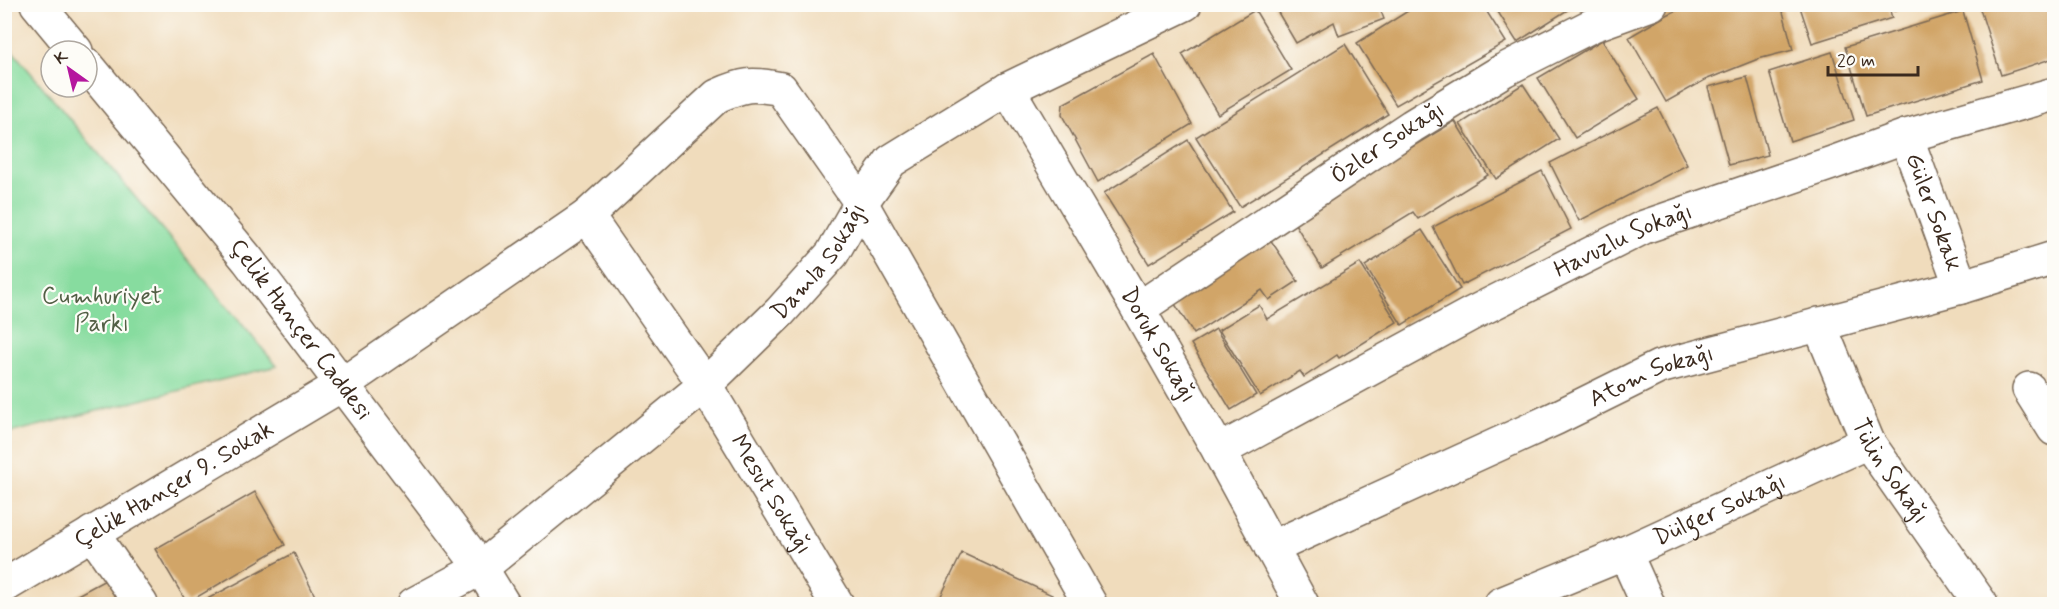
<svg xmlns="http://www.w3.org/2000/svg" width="2059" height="609" font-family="Mynerve,sans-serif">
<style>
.green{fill:#87dc9f;stroke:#61835e;stroke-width:1.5}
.building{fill:#d1a568}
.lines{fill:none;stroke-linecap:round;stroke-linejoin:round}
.minor-casing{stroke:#7a6855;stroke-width:36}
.tertiary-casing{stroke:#7a6855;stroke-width:36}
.minor{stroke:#fff;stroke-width:33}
.tertiary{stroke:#fff;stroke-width:33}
.labels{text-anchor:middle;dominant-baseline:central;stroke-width:4.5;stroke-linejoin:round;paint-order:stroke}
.street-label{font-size:24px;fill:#3b2a1e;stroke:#fdfcf7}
.park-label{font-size:24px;fill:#525f45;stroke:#fdfcf7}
</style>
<rect width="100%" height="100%" fill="#fdfcf7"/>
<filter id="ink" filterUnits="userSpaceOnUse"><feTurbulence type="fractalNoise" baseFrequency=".0167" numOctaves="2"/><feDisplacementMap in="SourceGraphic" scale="12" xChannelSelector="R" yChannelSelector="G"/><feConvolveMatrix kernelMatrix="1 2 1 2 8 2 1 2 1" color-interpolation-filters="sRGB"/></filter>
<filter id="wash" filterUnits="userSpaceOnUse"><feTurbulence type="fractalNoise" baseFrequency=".008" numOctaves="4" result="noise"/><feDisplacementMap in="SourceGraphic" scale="24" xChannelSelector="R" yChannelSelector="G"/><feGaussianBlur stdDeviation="1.35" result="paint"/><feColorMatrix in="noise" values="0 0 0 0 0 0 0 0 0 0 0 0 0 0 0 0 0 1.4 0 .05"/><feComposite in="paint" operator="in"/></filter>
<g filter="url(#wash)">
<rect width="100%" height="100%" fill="#f0dcbc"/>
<path class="green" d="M4 42H5L277 366 5 434Z"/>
<g id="blocks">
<g class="building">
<path d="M1273 4H1378L1384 19 1339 36 1334 22 1296 43Z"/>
<path d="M1419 4H1482L1506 42 1396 105 1357 43Z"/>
<path d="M1493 4H1577L1517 42Z"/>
<path d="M1690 4H1781L1793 50 1758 59 1705 80 1666 102 1629 37 1667 15Z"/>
<path d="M1799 4H1888L1892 18 1812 43Z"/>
<path d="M1892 4H1913V5L1894 11Z"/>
<path d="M1984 4H2054V58L2001 75 1979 6Z"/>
<path d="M1255 10 1291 70 1218 114 1182 54Z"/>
<path d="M1963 11 1983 80 1866 116 1845 47Z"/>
<path d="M1602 40 1639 99 1575 138 1538 78Z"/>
<path d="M1345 44 1388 114 1240 207 1196 137Z"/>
<path d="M1832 52 1854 120 1790 141 1769 72Z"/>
<path d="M1154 54 1192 124 1098 182 1062 115 1063 104Z"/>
<path d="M1747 77 1768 155 1729 165 1708 87Z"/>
<path d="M1523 84 1559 139 1496 179 1460 124Z"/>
<path d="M1658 108 1687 165 1579 221 1550 163Z"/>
<path d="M1455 121 1488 175 1418 219 1413 212 1322 268 1292 219Z"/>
<path d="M1188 140 1233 212 1149 264 1104 193Z"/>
<path d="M1542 171 1571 229 1462 285 1433 227Z"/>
<path d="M1422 230 1460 289 1402 325 1365 266Z"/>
<path d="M1268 236 1298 281 1269 300 1262 290 1194 334 1171 298Z"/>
<path d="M1360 263 1397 322 1339 358 1337 355 1304 377 1300 371 1260 396 1219 330 1259 305 1267 319Z"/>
<path d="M1216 329 1256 395 1231 410 1191 344Z"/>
<path d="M255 492 285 545 187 603 155 549Z"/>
<path d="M294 553 319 604H198Z"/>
<path d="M962 553 1052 595 1047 604H937Z"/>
<path d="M109 578 128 604H61Z"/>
</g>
</g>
</g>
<g filter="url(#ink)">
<use href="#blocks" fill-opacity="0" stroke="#7a6855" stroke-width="1.5"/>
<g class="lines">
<g class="minor-casing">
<g id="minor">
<path id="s1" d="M1008 89 1138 309 1219 451 1302 604"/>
<path id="s2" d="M1906 136 1961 287"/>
<path id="s3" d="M587 216 705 385 837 604"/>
<path id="s4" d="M1138 309 1412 126 1504 70 1593 25 1651 4"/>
<path id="s5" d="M1819 324 1868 442 1981 604"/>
<path d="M2029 389 2054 429"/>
<path id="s6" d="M1219 451 1471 314 1644 227 1832 163 1906 136 2054 94"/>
<path d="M92 533 141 604"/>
<path id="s7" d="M1271 548 1556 418 1659 367 1961 287 2054 258"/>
<path id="s8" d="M4 586 343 384 587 216 717 96C744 84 752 83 781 89L861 203 1090 604"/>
<path id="s9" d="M414 604 481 568 705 385 780 312 832 254 861 203 891 161 1008 89 1185 4"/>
<path d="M1501 604 1625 553"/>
<path id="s10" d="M1648 604 1625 553 1868 442"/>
</g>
</g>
<g class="tertiary-casing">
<g id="tertiary">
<path d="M37 4 76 51"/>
<path id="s11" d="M87 65 248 260 481 568 503 604"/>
</g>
</g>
<use href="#minor" class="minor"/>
<use href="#tertiary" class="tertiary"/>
</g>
</g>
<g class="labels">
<g class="street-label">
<text stroke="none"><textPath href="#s4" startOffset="300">Özler Sokağı</textPath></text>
<text stroke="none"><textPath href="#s2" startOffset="81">Güler Sokak</textPath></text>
<text stroke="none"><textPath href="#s6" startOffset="456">Havuzlu Sokağı</textPath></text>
<text stroke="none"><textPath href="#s9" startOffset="534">Damla Sokağı</textPath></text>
<text stroke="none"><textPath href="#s11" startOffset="340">Çelik Hançer Caddesi</textPath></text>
<text stroke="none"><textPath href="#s1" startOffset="297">Doruk Sokağı</textPath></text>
<text stroke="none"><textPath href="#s7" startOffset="418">Atom Sokağı</textPath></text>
<text stroke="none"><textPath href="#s5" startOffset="164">Tülin Sokağı</textPath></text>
<text stroke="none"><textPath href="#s8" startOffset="198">Çelik Hançer 9. Sokak</textPath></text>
<text stroke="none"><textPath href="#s3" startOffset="334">Mesut Sokağı</textPath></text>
<text stroke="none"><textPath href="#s10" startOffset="160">Dülger Sokağı</textPath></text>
</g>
<g class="park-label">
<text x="102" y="296">Cumhuriyet<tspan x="102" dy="28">Parkı</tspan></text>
</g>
</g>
<rect width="2059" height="609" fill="none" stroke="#fdfcf7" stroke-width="24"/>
<g transform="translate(69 69) rotate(326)"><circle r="28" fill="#fdfcf7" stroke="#afa8a0" stroke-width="1.5"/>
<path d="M0-4.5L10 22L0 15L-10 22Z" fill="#b5179e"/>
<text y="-9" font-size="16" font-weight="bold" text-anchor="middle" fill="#3b2a1e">K</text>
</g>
<path d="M1828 66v9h90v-9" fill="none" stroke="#3b2a1e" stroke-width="3"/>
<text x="1837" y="66" font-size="18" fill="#3b2a1e" stroke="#fdfcf7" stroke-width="4.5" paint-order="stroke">20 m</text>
</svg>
